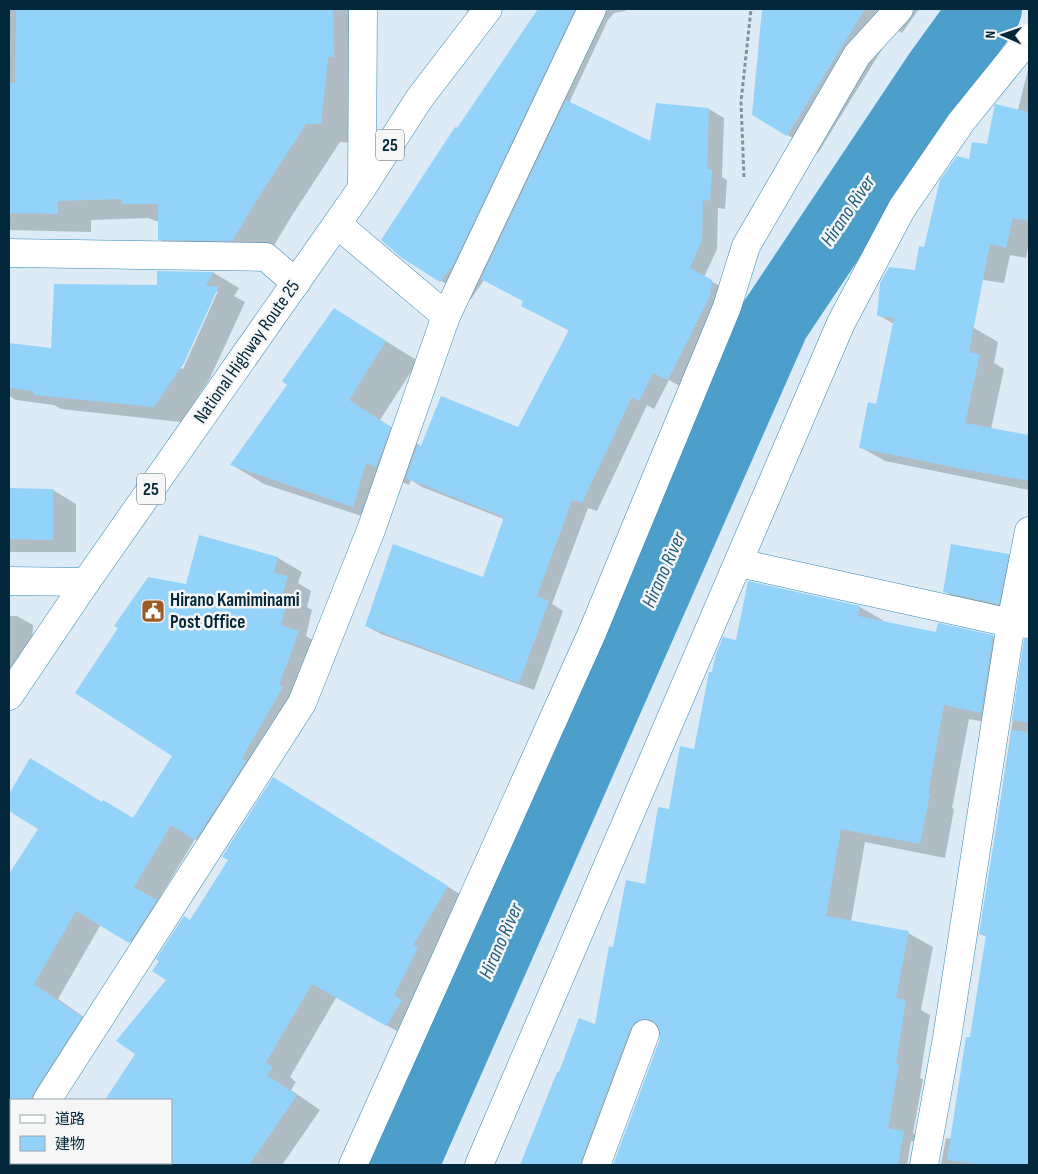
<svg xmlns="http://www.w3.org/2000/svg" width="1038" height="1174" font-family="'Sofia Sans Condensed','Noto Sans JP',sans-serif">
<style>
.shadow{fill:#0003;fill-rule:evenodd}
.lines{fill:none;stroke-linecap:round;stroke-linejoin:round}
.river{stroke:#4c9ecb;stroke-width:72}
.building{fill:#94d3f9}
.street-casing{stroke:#3388b5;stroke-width:29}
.secondary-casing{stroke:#3388b5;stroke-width:29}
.highway-casing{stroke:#3388b5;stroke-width:29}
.path{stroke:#7d95a3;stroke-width:3;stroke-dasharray:4 2.5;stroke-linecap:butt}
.street{stroke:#fff;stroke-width:28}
.secondary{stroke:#fff;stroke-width:28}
.highway{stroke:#fff;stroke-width:28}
.labels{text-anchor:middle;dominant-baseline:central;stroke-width:5;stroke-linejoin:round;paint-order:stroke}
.shield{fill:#f5f6f5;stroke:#4c6673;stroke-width:1}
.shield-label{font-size:18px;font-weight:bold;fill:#03283b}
.street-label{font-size:19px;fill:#03283b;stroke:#f5f6f5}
.poi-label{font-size:19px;font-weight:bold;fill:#03283b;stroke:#f5f6f5;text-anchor:start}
.water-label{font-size:20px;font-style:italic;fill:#215e7e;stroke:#f5f6f5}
</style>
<rect width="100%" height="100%" fill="#dcebf5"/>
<g class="shadow">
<path d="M9 9H366L354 143 340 142 291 217 266 259 192 258 159 239V222L148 218 91 220V232L9 230Z"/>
<path d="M463 9H484L478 17Z"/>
<path d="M539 9H626L625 11 614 13 608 20 569 103 651 143 709 109 724 118 722 177 727 180 725 209 718 208 717 249 704 277 727 290 683 388 669 380 654 409 647 405 597 511 588 508 552 604 563 611 534 690 381 634 366 626 483 578 504 519 422 487 411 480 409 485 399 481 386 524 264 484 232 465 289 385 334 309 418 361 380 420 422 447 519 429 570 331 522 306 525 302 484 280 471 299 402 257 457 130Z"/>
<path d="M763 9H919L902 33 895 28 818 153 753 114Z"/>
<path d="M1029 65V243L1026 258 1010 255 1004 283 941 274 970 161 988 146 1018 110Z"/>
<path d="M158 272 214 273 239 288 234 296 245 302 210 378 181 422 61 409 54 405 16 400 9 396V344L53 349 158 287ZM216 291H218L183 369 180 368Z"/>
<path d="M878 315 974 328 998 342 994 363 1004 369 991 429 1029 436V490L885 461 860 447 877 405 894 324Z"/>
<path d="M9 489 53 490 76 504V552H9Z"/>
<path d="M200 537 278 558 302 572 298 583 311 591 307 607 312 610 306 636 322 646 220 853 195 839 157 902 180 915 154 956 101 924 58 999 105 1032 61 1100H11V1134L9 1137V876L40 828 9 810V797L30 759 103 803 134 819 174 755 187 586Z"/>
<path d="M1008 555 1029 567 1022 617 967 605 944 591Z"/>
<path d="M860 607 884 621V623L937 634 939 624 993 636 1017 650 1006 726 969 719 952 808 954 809 945 858 865 842 851 922 908 933 933 947 921 1010 930 1015 920 1078 923 1079 913 1133 938 1148 935 1165H909L914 1141H911L907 1165H614L661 1040V1033L655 1042 609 1165H521L558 1073 596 1025 614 948 646 885 670 810 695 750 713 674 737 641Z"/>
<path d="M9 616H17L33 625 32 647 9 682Z"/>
<path d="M1025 640H1029V1165H941L946 1138 952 1139 971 1039 987 937 980 934Z"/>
<path d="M297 793 471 901 410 1039 337 996 290 1077 296 1082 291 1090 320 1110 282 1165H35L37 1163H171V1100H107L137 1054 190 922Z"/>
</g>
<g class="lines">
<path class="river" d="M402 1165 774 321 939 74 986 9"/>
</g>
<g class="building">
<path d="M16 9H333L334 57H328L321 124H306L258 198 232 241 158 240V204H122V199L58 201V214L9 213V83H15Z"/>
<path d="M538 9H575L453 265 440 282 402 258 381 240 455 127 457 128Z"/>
<path d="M762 9H865L787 136 752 115Z"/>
<path d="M566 100 650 141 656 103 709 108 707 169 712 170 710 201 703 200 702 240 690 268 712 280 710 296 668 380 653 373 639 401 632 397 582 503 572 500 537 596 549 601 519 683 365 626 393 544 483 577 504 517 406 478 418 444 421 446 441 396 518 427 569 330 521 306 523 301 481 279Z"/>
<path d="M995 104 1029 112V221L1013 218 1006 248 990 244 969 352 980 354 965 423 1029 435V481L967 470 859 448 868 402 876 404 894 318 877 316 880 283 889 267 915 270 919 246 924 247 940 180 957 156 969 159 972 142 987 144Z"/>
<path d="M157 271 214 272 206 286H219L184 363 154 407 34 395V391L9 388V343L51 348 54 284 157 285Z"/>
<path d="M334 308 386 341 349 400 391 427 376 467 366 463 353 507 230 465 287 385 282 381Z"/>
<path d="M9 488 53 489V540L9 539Z"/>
<path d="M199 535 278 557 274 573 288 576 283 593 289 595 281 625 299 631 279 685 283 687 242 758 246 761 195 840 171 825 134 887 157 900 129 943 76 911 34 984 82 1017 34 1092 30 1100H11V1129L9 1133V874L38 829 9 811V794L30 758 102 802 103 800 133 818 172 756 75 693 118 628 114 626 148 577 186 584Z"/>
<path d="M951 544 1009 554 999 604 943 592Z"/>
<path d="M748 581 860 606 858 616 936 632 938 623 993 635 981 713 944 705 928 794H930L920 844 841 829 826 916 909 931 896 998 906 1000 896 1064H899L888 1128 904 1131 898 1165H613L660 1039V1031L657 1024 650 1019H643L635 1022 630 1029 581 1160V1165H520L557 1072H559L579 1018 595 1024 609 946 613 947 626 880 645 884 658 807 669 809 680 746 694 749 709 672H712L716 654 723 637 736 640Z"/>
<path d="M1024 639H1029V723L1012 720Z"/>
<path d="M1012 730 1029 732V1165H986L947 1160 966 1037H970L986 935 979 934Z"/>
<path d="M273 777 448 886 413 945 418 948 394 995 402 1000 386 1026 312 984 266 1062 273 1067 267 1075 297 1095 249 1165H171V1100H105L135 1054 116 1041 166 980 152 971 159 961 156 959 184 916 190 920 228 860 222 857Z"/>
</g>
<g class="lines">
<g class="street-casing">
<g id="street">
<path d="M362 188 363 9"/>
<path d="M337 224 446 316"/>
<path d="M739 563 1011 623 1029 624"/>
<path d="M9 581 86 582"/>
<path d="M47 1100 302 703 371 530 446 316 592 9"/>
<path d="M9 1160 11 1156"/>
<path d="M353 1165 592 633 727 307 746 246 857 55 899 9"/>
<path d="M479 1165 841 323 902 208 961 122 1029 38"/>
<path d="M596 1165 645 1034"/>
<path d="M924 1165 947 1038 1011 623 1029 531"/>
</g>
</g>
<g class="secondary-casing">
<path id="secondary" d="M9 253 266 257 296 283"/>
</g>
<g class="highway-casing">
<path id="highway" d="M9 696 86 582 362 188 419 99 488 9"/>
</g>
<path class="path" d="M744 177 741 102 751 9"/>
<use href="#street" class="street"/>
<use href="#secondary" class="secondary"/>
<use href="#highway" class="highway"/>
</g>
<defs>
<g id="civic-square" transform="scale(1.25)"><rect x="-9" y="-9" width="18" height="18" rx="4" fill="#9d5b28" stroke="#f5f6f5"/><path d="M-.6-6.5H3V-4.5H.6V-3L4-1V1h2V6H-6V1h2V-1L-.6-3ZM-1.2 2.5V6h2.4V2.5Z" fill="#fff"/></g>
</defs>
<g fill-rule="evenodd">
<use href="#civic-square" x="153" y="611"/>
</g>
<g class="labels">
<g class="shield">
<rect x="376" y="129.5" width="28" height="31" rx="4"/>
<rect x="137" y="473.5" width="28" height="31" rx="4"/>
</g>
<g class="shield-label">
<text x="390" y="145">25</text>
<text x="151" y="489">25</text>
</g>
<g class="street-label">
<text transform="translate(247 352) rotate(-55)">National Highway Route 25</text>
</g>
<g class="poi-label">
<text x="170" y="600">Hirano Kamiminami<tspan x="170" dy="22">Post Office</tspan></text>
</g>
<g class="water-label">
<text transform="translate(848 211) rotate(-56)">Hirano River</text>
<text transform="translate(664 570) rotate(-66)">Hirano River</text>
<text transform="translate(501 941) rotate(-66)">Hirano River</text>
</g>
</g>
<rect width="1038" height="1174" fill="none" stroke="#03283b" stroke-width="20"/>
<rect x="10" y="1099" width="162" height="65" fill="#f5f6f5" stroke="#94a4ab"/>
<rect x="20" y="1115" width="25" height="8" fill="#ffffff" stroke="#94a4ab"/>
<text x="55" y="1124" font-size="15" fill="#03283b">道路</text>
<rect x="20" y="1136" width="25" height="15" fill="#94d3f9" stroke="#94a4ab"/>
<text x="55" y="1149" font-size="15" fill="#03283b">建物</text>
<g transform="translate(1003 35) rotate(272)" stroke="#f5f6f5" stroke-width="4" paint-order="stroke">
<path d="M0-4L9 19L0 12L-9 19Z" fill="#03283b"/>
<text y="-8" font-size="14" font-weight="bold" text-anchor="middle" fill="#03283b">N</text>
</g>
</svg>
